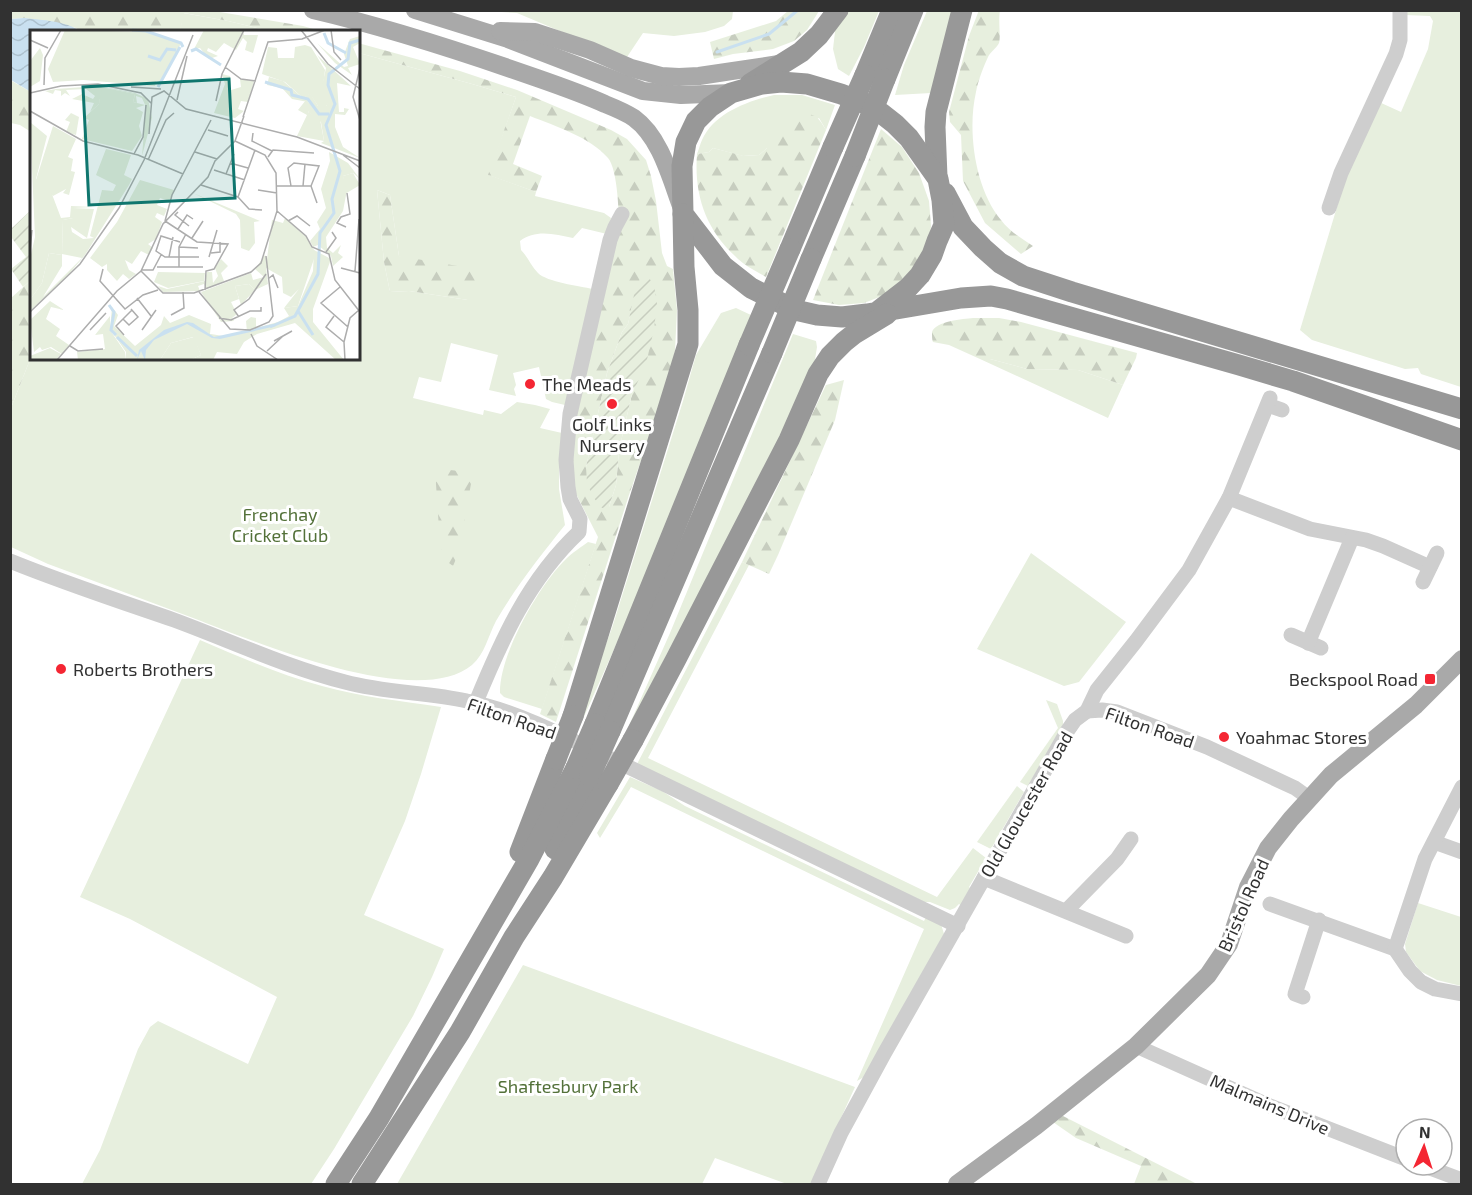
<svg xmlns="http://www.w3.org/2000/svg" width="1472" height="1195" font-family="'Exo 2',sans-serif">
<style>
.green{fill:#e7efde;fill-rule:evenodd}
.forest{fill:url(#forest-firs);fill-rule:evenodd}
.garden{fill:url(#garden-furrows)}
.water{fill:url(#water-waves)}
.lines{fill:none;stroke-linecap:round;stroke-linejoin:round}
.stream{stroke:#c9e0f0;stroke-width:3}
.minor{stroke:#cecece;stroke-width:15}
.major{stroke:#a9a9a9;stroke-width:18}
.highway{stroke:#989898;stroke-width:21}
.highway-bridge{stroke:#989898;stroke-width:21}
.poi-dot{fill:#f42633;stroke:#fff;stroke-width:2}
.labels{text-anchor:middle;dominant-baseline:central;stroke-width:6;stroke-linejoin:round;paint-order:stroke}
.poi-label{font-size:18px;fill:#313131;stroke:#fff;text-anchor:start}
.park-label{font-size:18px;fill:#537139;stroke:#fff}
.street-label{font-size:18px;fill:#313131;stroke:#fff}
.inset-river{fill:none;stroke:#c9e0f0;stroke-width:3}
.inset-road{fill:none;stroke:#adadad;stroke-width:1.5}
.view{fill:#0f766e;fill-opacity:0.15;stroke:#0f766e;stroke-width:3}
.inset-edge{fill:none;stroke:#313131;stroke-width:3}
</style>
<defs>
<pattern id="forest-firs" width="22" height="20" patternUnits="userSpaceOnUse" patternTransform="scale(1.5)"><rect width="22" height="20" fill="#e7efde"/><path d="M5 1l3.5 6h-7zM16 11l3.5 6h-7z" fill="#c7cdbf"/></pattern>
<pattern id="garden-furrows" width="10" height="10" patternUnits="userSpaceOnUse" patternTransform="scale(1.5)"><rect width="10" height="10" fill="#e7efde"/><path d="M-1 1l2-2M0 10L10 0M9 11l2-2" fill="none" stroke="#c7cdbf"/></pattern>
<pattern id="water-waves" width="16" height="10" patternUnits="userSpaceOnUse" patternTransform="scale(1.5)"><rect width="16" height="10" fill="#c9e0f0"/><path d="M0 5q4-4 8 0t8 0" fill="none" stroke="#adc1ce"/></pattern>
</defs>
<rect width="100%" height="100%" fill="#fff"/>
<g class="green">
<path d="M484 11H733L732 19 724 26 705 32 674 36 643 33 627 57 574 37 517 13Z"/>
<path d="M843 11H879L864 47 849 76 838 69 833 49 836 23Z"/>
<path d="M927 11H953L931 93 895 95 904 65Z"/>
<path d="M1405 11H1461V387L1421 374 1418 368 1405 369 1312 340 1300 330 1340 197 1344 178 1379 102 1401 112 1428 49 1433 21 1430 16 1405 15Z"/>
<path d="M183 13 228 21 270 31 180 32Z"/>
<path d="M359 53 472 84 516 97 489 175 536 192 535 196 604 213 611 218 607 234 582 228 573 238C555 234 535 229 520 241L521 250C528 257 531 266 538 273 547 282 579 286 593 289L565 405 552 402 546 399 539 367 513 373 516 385 514 389 516 396 489 390 498 355 451 343 441 382 419 377 413 398 483 415 484 410 501 414 517 402 535 405 550 409 540 428 562 433 559 464V489L565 525C541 555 515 588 496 621 488 636 485 654 472 665 416 711 254 641 193 618 145 600 97 582 48 564L11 547V408L31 357 32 358H358ZM377 190 390 195 399 256 468 300 409 291 390 292 384 262Z"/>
<path d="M774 95H802L835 105 826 130 819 118 767 148 759 155 743 156 713 148 709 152 697 154C699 149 700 144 702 140 714 113 748 101 774 95Z"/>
<path d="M736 308 751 315 633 607 574 739 573 732 612 628 683 401 696 355 721 313Z"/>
<path d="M793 334 816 341 817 347 812 378 627 730 670 633Z"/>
<path d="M980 359H990L1027 369 1078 370 1123 385 1108 418Z"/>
<path d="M588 542 596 544 542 709 504 697 500 693C499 655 539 585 566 559 572 553 581 547 588 542Z"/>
<path d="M1031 553 1126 622 1079 682 1064 686 977 649Z"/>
<path d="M742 562 749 565 648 758 937 897 973 848 986 858 969 887 972 890 962 906 959 904 955 908 950 910 930 902H924L637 764Z"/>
<path d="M200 640C240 657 280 675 322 686 361 697 401 701 441 707L421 774 405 821 364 915 444 949 432 977 413 1016 334 1149 311 1184H82L100 1150 138 1049 150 1027 158 1021 248 1064 277 997 130 919 80 897Z"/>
<path d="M1046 700 1057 704 1063 721V725L1028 786 1020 782 1058 728Z"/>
<path d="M630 777 662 791 685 806 924 921 927 915 941 924 944 934 864 1077 857 1081 924 929 631 787 600 838 597 833Z"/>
<path d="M1017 786 1024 792 991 849 977 842Z"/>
<path d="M1418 903 1461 917V986L1437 980 1420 971 1406 952 1405 944Z"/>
<path d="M523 965 855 1087 811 1184H787L715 1158 702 1184H397Z"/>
</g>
<g class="forest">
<path d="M11 10 214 11 303 26 320 31H270L228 21 184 13 180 32 80 31 76 28 24 18 11 19Z"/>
<path d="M979 10 1000 11C998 20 1001 37 999 43 997 48 990 52 988 57 983 68 978 81 976 92 967 131 975 189 1001 220 1009 231 1021 238 1033 246L1021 254 985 223 963 181 961 135 950 122 949 112 969 36Z"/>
<path d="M788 11H819L807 30 794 41 773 49 733 54 714 59 710 42 776 21Z"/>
<path d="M358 43 460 71 517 90 611 130 627 139 646 160 651 176 656 201 662 253 667 266 673 269 677 310 675 351 666 388 629 495 556 722 540 714 598 537 571 484 574 416 619 231C619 215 618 170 608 158 590 137 555 126 530 116L513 164 542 176 536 192 488 175 516 97 472 84 359 53ZM632 307 636 384 632 394 619 450 616 485 609 507 586 467 607 373 622 332 628 324Z"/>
<path d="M10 80 31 92V132L20 125 11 123Z"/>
<path d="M803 113C817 115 819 118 826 130L766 277C756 271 743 265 735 256 705 228 694 194 697 154L709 152 713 148 744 156 759 155 767 148 768 137 780 126Z"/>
<path d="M881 129 902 147 919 173 929 201 931 226 929 248 895 291 864 303 839 305 813 300Z"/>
<path d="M377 190 390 195 399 256 481 270V286L477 300H468L409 291 390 292 384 262Z"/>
<path d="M31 280V357L11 408V298Z"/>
<path d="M973 318H999L1021 322 1137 353 1136 358 1123 385 1078 370 1027 369 990 359H980L949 345 933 342C932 340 932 335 932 332 936 321 963 319 973 318Z"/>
<path d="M844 380 835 420 778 555 769 574 742 562 826 385Z"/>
<path d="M435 469C448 470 462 469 472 478L459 552 453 566 445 560 440 544Z"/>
<path d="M1063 1116 1197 1184H1134L1141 1166 1076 1138 1053 1122 1055 1118Z"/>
</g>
<g class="garden">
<path d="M31 210V280L23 287 11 269 26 257 11 237V229Z"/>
<path d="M643 276 649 278 654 285 657 304 654 329 646 364 632 394 619 450 616 485 609 507 602 508 593 497 587 483 586 467 607 373 622 332 628 324 636 285Z"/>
</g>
<path class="water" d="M24 18C42 20 66 21 80 31L32 32 31 92 11 80V19Z"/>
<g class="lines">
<path class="stream" d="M717 52 769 34 798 10"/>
<g class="minor">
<path d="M1329 208 1341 173 1396 54 1400 40V10"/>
<path d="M1268 405 1282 410"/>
<path d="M1229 498 1310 529 1366 540 1383 546 1430 567"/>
<path d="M10 561C64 583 119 601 174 620 231 641 286 667 345 682 385 693 427 692 467 701 504 708 540 724 574 741"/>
<path d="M1423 582 1437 553"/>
<path d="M1291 635 1321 648"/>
<path d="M1308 643 1352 538"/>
<path d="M476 702C502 639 528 580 579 532L580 519 570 499 568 487 566 460 570 414 610 240 615 227 622 214"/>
<path d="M1087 711 1102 710 1117 712 1207 747 1295 788 1309 798"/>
<path d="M612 759 958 926"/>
<path d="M1434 842 1462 852"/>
<path d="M984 878 1126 936"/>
<path d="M1270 904 1395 949 1410 971 1421 982 1435 989 1462 994"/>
<path d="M1066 911 1117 859 1131 839"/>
<path d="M1395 949 1425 859 1462 787"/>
<path d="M1303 997 1295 994 1319 920"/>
<path d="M1136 1046 1270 1106 1406 1159"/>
<path d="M1422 1165 1462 1180"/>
<path d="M818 1184 841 1133 884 1054 1068 730 1075 720 1087 711 1097 690 1136 641 1189 570 1229 498 1270 398"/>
</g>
<g class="major">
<path d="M313 10C390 28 463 52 537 78 560 86 583 94 605 104 615 108 625 112 634 118 660 137 670 176 681 206"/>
<path d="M415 10 508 39 643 91 681 95 731 93"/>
<path d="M500 31 535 32 590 50 631 68 661 76 679 77 699 76 779 64"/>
<path d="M957 1184 1036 1126 1136 1046 1208 975 1229 944 1248 887 1268 848 1291 819 1331 775 1416 705 1462 659"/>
</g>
<g class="highway">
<path d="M865 75 892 10"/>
<path d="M885 79 913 10"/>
<path d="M750 84 801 52 819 35 838 10"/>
<path d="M937 177 935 127 936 112 962 10"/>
<path d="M945 193 963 227 983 248 1000 263 1023 276 1072 292 1462 409"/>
<path d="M790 249 833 147"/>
<path d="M811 259 855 156"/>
<path d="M877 312 908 288 920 275 932 255 937 241 944 225 942 200 938 179 909 138 895 124 881 113 862 102 841 94 807 84 781 82 762 84 731 93 710 107 696 121 686 142 682 166 683 214 723 266 751 288 795 310 817 315 842 317 867 314 961 298 991 296 1007 299 1239 365 1293 381 1462 440"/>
<path d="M573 716 688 344V310L684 267 683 214"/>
<path d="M595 724 749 345"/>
<path d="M610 731 772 353"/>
<path d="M633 740 676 659 789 440 818 374 830 356 844 342 854 334 887 314"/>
<path d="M555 849 590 776"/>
<path d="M520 852 556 759"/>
<path d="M336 1184 379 1118 529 859 576 768"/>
<path d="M362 1184 460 1032 514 937 553 877 608 784"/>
</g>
<g class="highway-bridge">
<path d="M833 147 865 75"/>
<path d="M855 156 885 79"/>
<path d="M749 345 790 249"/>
<path d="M772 353 811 259"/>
<path d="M556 759 573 716"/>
<path d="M576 768 595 724"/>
<path d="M590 776 610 731"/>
<path d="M608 784 633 740"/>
</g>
</g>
<g class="poi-dot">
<circle cx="530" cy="384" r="6"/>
<circle cx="612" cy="404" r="6"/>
<circle cx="61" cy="669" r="6"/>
<rect x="1424" y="673" width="12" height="12" rx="3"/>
<circle cx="1224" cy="737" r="6"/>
</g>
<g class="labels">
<g class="poi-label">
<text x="542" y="384">The Meads</text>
<text x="612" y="424" text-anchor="middle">Golf Links<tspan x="612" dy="21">Nursery</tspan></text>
<text x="73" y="669">Roberts Brothers</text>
<text x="1418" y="679" text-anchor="end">Beckspool Road</text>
<text x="1236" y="737">Yoahmac Stores</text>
</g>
<g class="park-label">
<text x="280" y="514">Frenchay<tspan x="280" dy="21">Cricket Club</tspan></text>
<text x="568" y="1086">Shaftesbury Park</text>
</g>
<g class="street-label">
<text transform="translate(512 718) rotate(19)">Filton Road</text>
<text transform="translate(1150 727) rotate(19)">Filton Road</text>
<text transform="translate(1026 804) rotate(-60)">Old Gloucester Road</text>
<text transform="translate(1243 905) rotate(-66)">Bristol Road</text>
<text transform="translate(1270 1104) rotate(23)">Malmains Drive</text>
</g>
</g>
<g transform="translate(30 30)">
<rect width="330" height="330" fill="#fff"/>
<path d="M35 0 119 2 151 13 132 52 126 51 125 56 53 50 23 52 18 39ZM174 0H213L214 5H228L223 23 215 20 217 12 213 8 206 20 194 13 186 22 178 18 177 21 188 26 179 29 170 18 164 19ZM275 15 281 17 295 40 293 56 300 71 296 76H288L280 64 273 68 255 52 232 44 238 17 247 18 248 28H264L265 17ZM10 18 13 25 10 51 0 57V31ZM192 44 200 46 201 60 211 57 210 49 224 51 218 72 211 71 208 79 214 81 205 88 184 83 195 54ZM71 57 105 64 103 72 115 75 106 78 113 82 109 96 112 106 102 121 52 109 59 90 54 88 69 74ZM276 70 284 78 278 82 290 89 294 111 267 106 277 85 268 80ZM41 83 49 87 46 105 36 102 40 92 35 90ZM23 96 46 109 38 127 43 129 41 141 45 142 39 165 33 163 36 159 23 166 6 150ZM76 119 101 125 94 145 102 149 99 155 55 225 39 244 0 281V270L12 253 19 223 32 225V236L13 267 52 228 32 224 33 190 43 188V178L64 179 57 208 41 197 42 202 53 209 64 208 60 206 72 160 83 161 86 155 66 145ZM323 143 330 155 315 164 313 146ZM110 150 144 160 139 171 130 168 127 175 137 179 134 186 127 183 125 187 132 192 126 209 118 214 123 218 119 225 111 221 102 234 95 230 99 240 106 244 99 249 93 244 87 251 77 240V234L72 237 60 228 87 192ZM255 188 276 207 286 223 268 276 254 278 269 259 261 267 253 263 252 247 236 238 238 254 225 260 219 254 205 256 209 269 201 272 207 284 202 288 204 291 191 292 171 262 221 243 223 250 234 247 225 239 235 225 237 229 242 190 253 193ZM128 242 175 243 174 251 138 258 124 252ZM20 271 34 280 21 277 16 289 30 299 26 306 39 315 32 324 21 317 12 320 10 317 4 322 0 290ZM80 286V300L95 322 96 330H48L47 322 75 319 73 304 65 305ZM164 307 171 325 160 330H130L141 313Z" fill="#e7efde"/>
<path d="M330 6V13L323 17 330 34 318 38 322 45 305 33 287 13 314 37 318 36 314 24 320 9ZM287 25 321 56 307 53 309 82H314V78L319 79 315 85 305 84V97L313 117 330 128 291 113 294 111 291 92 278 82 283 77 278 72 262 69 252 58 237 55 239 47 253 51 273 68 280 63 288 76H296L299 71 292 56 296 38ZM68 56 105 63 118 69 122 88 112 126 116 77 112 68 106 66 107 73 103 72 105 64 72 57 69 74 60 82 64 73 42 69 52 64 63 69 65 66 56 59 36 60 40 66 35 63 31 66V61L25 60 23 64 15 61 26 59ZM0 92 17 106 6 149 20 159 31 188 40 187 41 176 65 177 43 178V188L33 190 32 225 19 223 12 253 0 270V229L5 207ZM299 122 318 133 330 149 323 143 313 146 317 160 313 181 296 207 297 218 303 223 311 215 308 223 313 227 303 236 301 226 288 215 283 217 280 211 290 199 287 192 296 178 291 159 300 131ZM163 163 230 191 224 192 225 213 219 221 211 218 210 190 206 184ZM263 199 276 206 281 218 277 237 273 235 276 210 265 207ZM284 220 301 229 283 279V292L314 330H306L265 293 227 304 214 312 207 324 187 322 183 330H160L171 325 163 307 141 313 130 330H96V322L80 299 82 277 88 285 84 296 105 316 131 295 134 286 140 293 159 285 181 294 180 304 175 303 193 306 217 302 216 291 221 287 226 288V298L248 292 259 286 254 278 268 276 283 241ZM191 229 198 236 191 243 194 251 176 259 174 254 168 256 170 261 133 262 128 256 137 259 175 251 177 242H182L183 253 188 246 185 238Z" fill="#e7efde"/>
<path d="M219 254 225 260 211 275 205 256Z" fill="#e7efde"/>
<path d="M20 318 31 324 26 330H0V326Z" fill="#e7efde"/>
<path d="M157 292 163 293 184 307 243 294 246 296 190 309 182 308 157 294 124 310 116 320 115 330 111 321 107 330 109 320 134 300Z" fill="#c9e0f0"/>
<path class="inset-river" d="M102 0 116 1 151 13 153 17M294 3 298 13 316 23M161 21 166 19 191 35M118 26 130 30 137 19 146 20M235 52 261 60 262 65 278 69 289 84H299M128 57 150 17M79 275 84 282 81 300 86 305M268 281 283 305M240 297 265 286 288 244 290 203 304 183 302 169 310 141 296 95 305 74 298 55 299 44 318 29 320 13 330 10M87 307 107 326"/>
<path class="inset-road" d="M271 0 298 34 330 59M301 0 304 22 311 30M0 10 18 18M195 37 211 49 226 51M330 38 323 67 330 90M14 55 15 28 31 0M101 57 131 59M0 63 31 56 68 54 111 63 121 73M147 70 157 26M186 71 192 44 214 0M0 81 53 111 108 125 153 144M213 87 238 12 272 9 295 0M178 100 198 106M223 103 222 111 242 121M119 104 122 67 134 61 156 79 267 107 330 131M165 122 187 129M104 124 113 107 116 75M313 125 330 138M238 127 243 120 284 123M118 130 136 90 144 83M200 133 218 138M184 140 215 150M196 144 204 124M171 155 208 167 225 120M247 156H281M261 156 258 138 264 133 289 136 281 156M273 156 275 134M281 156 287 173M228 160 247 163M208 167 219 179 232 180M247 181 276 206 282 217 299 224 305 250 330 282M148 182 145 185 159 196M135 191 167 212 198 214 184 239 176 241 175 260M135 191 142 165 181 90M258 191 267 186 280 196M316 197 307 193 311 187 320 184 317 163M148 199 157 185 163 189M162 208 173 191M150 212 131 206 126 221 135 227H169M149 217 168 218M0 220 2 200M296 222 306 208 302 202M181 223 190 222V212M139 227 143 207M179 227 187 200M127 237H173M149 237V217L156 204M311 238 330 243M73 239 70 251 95 279 113 265 128 260M112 240H123L131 225M111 241 133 263H164L221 242 231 233 247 181 246 143 235 125 205 111M325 241 329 189M238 249 243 245 248 258M310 257 291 273 318 297M169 262 200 299 220 300 239 292 243 286 236 226M107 268 121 286M0 282 50 234 89 178 114 130 163 5M141 285 154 278 153 262M304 286 296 297 314 312 315 330M209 287 204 280 219 269 236 244M189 288 201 290 220 281H231V277M93 289 99 295 108 287 101 279M60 300 76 283M112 300 126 280M221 304 227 316 248 330M94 305 86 296 102 280M244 311 262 301M314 312 320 288 329 280M40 316 48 321 73 319M237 321 253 306M27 330 87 261 111 241 133 194 178 147 185 131 205 111 214 86"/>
<path class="view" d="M199 49 205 168 59 175 53 57Z"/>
<rect width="330" height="330" class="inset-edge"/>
</g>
<rect width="1472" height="1195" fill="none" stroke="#313131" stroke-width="24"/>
<g transform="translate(1424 1147) rotate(3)"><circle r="28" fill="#ffffff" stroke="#adadad" stroke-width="1.5"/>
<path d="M0-4.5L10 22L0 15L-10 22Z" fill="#f42633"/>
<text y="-9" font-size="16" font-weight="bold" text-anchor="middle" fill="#313131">N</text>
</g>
</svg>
